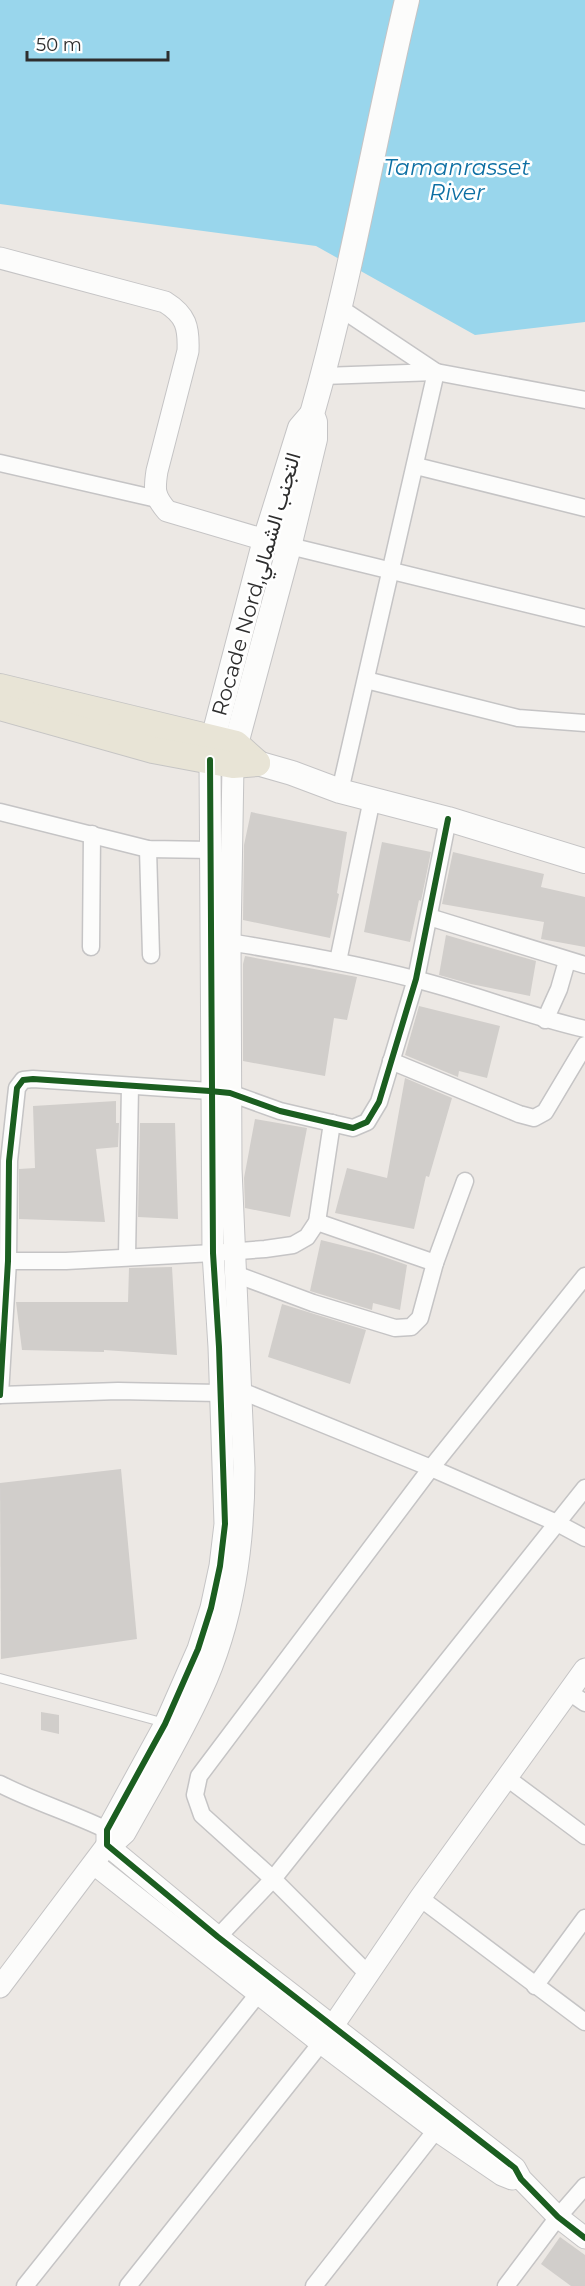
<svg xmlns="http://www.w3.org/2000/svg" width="585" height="2286" font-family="Montserrat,Vazirmatn,sans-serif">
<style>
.water{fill:#99d6ec}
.building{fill:#d1cecb}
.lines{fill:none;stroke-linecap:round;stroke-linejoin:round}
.service-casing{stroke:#c5c4c5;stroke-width:10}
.minor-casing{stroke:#c5c4c5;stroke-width:19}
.tertiary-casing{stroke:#c5c4c5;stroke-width:23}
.secondary-casing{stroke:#c5c4c5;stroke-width:26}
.primary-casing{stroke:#c6c5c4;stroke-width:28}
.service{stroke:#fcfcfb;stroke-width:8}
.minor{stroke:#fcfcfb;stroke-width:16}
.tertiary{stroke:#fcfcfb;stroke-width:21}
.secondary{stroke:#fcfcfb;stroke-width:24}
.primary{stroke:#e8e4d6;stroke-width:26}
.cycleway-casing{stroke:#fff;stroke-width:10}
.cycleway{stroke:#1b5e20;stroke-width:6}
.labels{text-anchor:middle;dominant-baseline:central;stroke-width:5;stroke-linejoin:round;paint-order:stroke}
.street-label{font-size:21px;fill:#2e2e2e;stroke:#fff}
.water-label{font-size:22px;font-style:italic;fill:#0d6fa3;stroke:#fff}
</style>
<rect width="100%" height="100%" fill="#ece8e4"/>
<path class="water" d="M0 0H585V322L475 335 316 246 0 204Z"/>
<g class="building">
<path d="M251 812 347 832 337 893 339 894 330 938 243 920 244 845Z"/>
<path d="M382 842 431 852 421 901 419 900 410 942 364 932Z"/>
<path d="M453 852 544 874 541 887 585 897V947L541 939 544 922 442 904Z"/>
<path d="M446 935 536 961 530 996 471 984 439 975Z"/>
<path d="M245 956 357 977 347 1020 334 1018 325 1076 243 1061V964Z"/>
<path d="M419 1006 500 1026 487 1078 459 1071 458 1077 405 1055Z"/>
<path d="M405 1078 452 1098 429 1177 426 1176 414 1229 335 1213 347 1168 387 1178Z"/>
<path d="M116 1101V1123H119L118 1147 96 1149 105 1222 19 1219V1169L35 1168 33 1106Z"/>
<path d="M255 1119 307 1128 290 1217 245 1208 244 1178Z"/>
<path d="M140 1123H175L178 1219 138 1217Z"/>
<path d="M321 1240 373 1253 407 1265 400 1310 373 1303 372 1310 310 1291Z"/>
<path d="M172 1267 177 1355 104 1350V1352L22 1350 16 1302H128L129 1268Z"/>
<path d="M282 1304 366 1330 350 1384 268 1357Z"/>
<path d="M121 1469 137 1639 1 1659 0 1483Z"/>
<path d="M41 1712 59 1715V1734L41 1730Z"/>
<path d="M560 2237 585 2255V2286H571L541 2264Z"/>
</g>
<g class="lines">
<g class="service-casing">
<path id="service" d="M0 1678 165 1723"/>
</g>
<g class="minor-casing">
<g id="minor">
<path d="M340 308 436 372"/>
<path d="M323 376 436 372 585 400"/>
<path d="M0 463 157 499"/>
<path d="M416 466 585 508"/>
<path d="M265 540 585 618"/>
<path d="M366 680 518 718 585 723"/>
<path d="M340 791 436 372"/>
<path d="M0 812 148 849 212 850"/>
<path d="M148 849 151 955"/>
<path d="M429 917 585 965"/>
<path d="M230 942C292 953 353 963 414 979 472 993 527 1016 585 1029"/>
<path d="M91 947 92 834"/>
<path d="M338 961 372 799"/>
<path d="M545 1020 559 989 567 961"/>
<path d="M391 1061 519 1114 534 1118 545 1112 585 1045"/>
<path d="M317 1222 435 1263"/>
<path d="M127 1256 130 1086"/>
<path d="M8 1261H66L213 1253 265 1249 293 1245 307 1237 317 1222 332 1123"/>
<path d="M235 1274 313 1303 395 1328 411 1327 420 1318 435 1263 465 1181"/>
<path d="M239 1390 431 1468 557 1523 585 1538"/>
<path d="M0 1395 8 1261 9 1161 17 1088 23 1080 33 1079 210 1091 230 1093 280 1111 353 1128 367 1122 379 1102 416 979 448 819"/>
<path d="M0 1395 118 1391 219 1393"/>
<path d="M569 1692 585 1703"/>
<path d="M507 1778 585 1836"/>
<path d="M0 1784C35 1802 72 1813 107 1830"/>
<path d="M420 1898 585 2022"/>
<path d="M218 1937 273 1879 585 1488"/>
<path d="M368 1974 273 1879 202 1815 195 1795 199 1776 431 1468 585 1276"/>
<path d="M535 1986 585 1918"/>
<path d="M25 2286 258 1994"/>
<path d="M128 2286 321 2043"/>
<path d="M314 2286 436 2130"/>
<path d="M506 2286 558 2217 585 2186"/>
</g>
</g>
<g class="tertiary-casing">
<g id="tertiary">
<path d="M0 258 165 302C186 315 189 327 188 351L157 471C154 490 154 496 167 511L265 540"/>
<path d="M210 760 213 1253 219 1347 225 1524 220 1566 211 1608 198 1649 165 1724 107 1830V1845L218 1937 515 2168 521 2179 558 2217 585 2238"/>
<path d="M94 1864 321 2043 436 2130 502 2175 512 2179"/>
<path d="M0 1987 107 1845 114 1843 125 1833C151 1786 179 1740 201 1692 234 1621 244 1545 244 1468L231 1169 230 942 233 765"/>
<path d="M324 2039 420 1898 585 1669"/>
</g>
</g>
<g class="secondary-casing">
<g id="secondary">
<path d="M211 758 214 735 265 540 300 428 312 414"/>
<path d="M233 762 236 744 289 547 315 439V422L312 414C351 278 374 138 407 0"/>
<path d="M257 763 292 773 340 791 448 819 585 861"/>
</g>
</g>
<g class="primary-casing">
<g id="primary">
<path d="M0 687 236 744 257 763"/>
<path d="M0 707 153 750 233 765 257 763"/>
</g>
</g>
<use href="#service" class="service"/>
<use href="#minor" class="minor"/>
<use href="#tertiary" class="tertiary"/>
<use href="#secondary" class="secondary"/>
<use href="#primary" class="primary"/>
<g class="cycleway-casing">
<g id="cycleway">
<path d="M210 760 213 1253 219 1347 225 1524 220 1566 211 1608 198 1649 165 1724 107 1830V1845L218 1937 515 2168 521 2179 558 2217 585 2238"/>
<path d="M0 1395 8 1261 9 1161 17 1088 23 1080 33 1079 210 1091 230 1093 280 1111 353 1128 367 1122 379 1102 416 979 448 819"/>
</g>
</g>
<use href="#cycleway" class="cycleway"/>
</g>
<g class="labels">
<g class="street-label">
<text transform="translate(256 584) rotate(-74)">Rocade Nord,التجنب الشمالي</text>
</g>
<g class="water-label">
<text x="457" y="167">Tamanrasset<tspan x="457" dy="25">River</tspan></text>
</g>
</g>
<path d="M27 51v9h141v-9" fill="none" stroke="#2e2e2e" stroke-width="3"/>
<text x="36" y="51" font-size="18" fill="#2e2e2e" stroke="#ffffff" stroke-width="4.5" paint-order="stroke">50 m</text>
</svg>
